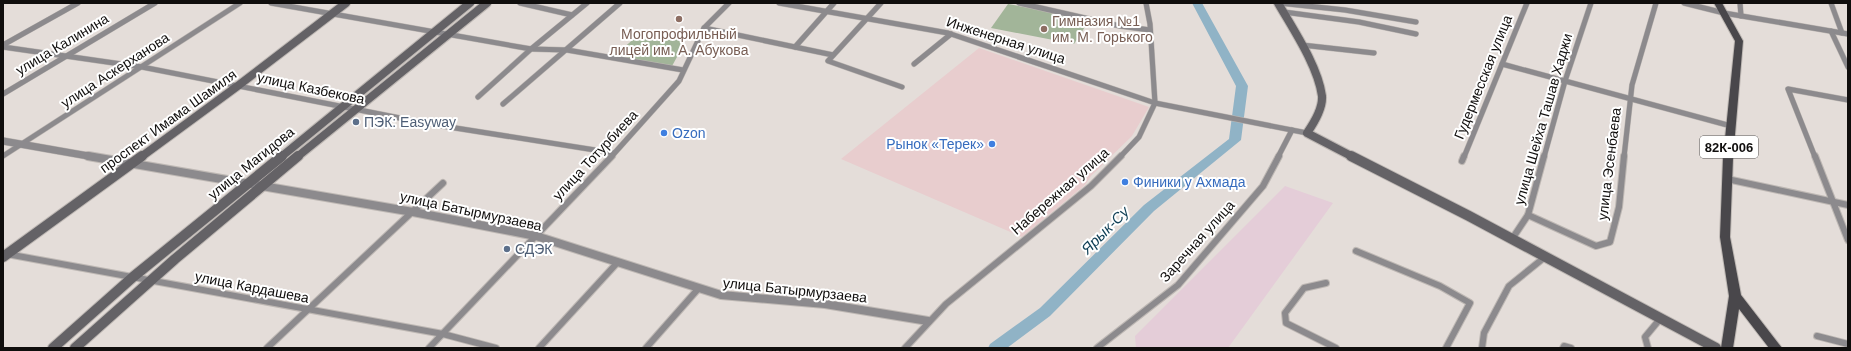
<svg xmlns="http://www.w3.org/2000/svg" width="1851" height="351" font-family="Arial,sans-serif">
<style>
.commercial{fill:#e8cdce}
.industrial{fill:#e4cdd8}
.green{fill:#a2b599}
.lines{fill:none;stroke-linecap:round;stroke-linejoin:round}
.river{fill:#90b3c6;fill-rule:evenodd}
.minor-far1-casing{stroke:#beb8b4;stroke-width:6}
.minor-casing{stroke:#beb8b4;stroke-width:8}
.tertiary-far1-casing{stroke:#beb8b4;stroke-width:8}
.tertiary-casing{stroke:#beb8b4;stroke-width:10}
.secondary-far1-casing{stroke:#beb8b4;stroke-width:10}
.secondary-casing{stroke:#beb8b4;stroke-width:12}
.primary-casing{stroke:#beb8b4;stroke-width:2}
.minor-far1{stroke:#8c8a8d;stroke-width:5}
.minor{stroke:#8c8a8d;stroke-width:6}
.tertiary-far1{stroke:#8c8a8d;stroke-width:7}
.tertiary{stroke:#8c8a8d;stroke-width:8}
.secondary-far1{stroke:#646266;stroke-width:8}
.secondary{stroke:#646266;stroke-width:10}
.primary{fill:#49474b;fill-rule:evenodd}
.education-dot{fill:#8d6e63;stroke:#fff;stroke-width:1.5}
.service-dot{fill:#5c6f8a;stroke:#fff;stroke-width:1.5}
.shop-dot{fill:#3f7fe0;stroke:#fff;stroke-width:1.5}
.labels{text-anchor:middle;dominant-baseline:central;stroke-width:4;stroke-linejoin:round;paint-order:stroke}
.shield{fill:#fff;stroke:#585656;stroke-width:1}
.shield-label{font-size:13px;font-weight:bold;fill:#100e0d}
.education-label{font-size:14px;fill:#785e54;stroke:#fff;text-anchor:start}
.street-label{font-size:14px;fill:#100e0d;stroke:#fff}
.service-label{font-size:14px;fill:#4e5e75;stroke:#fff;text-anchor:start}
.shop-label{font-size:14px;fill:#366cbe;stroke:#fff;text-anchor:start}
.water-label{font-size:15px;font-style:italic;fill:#124157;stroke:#fff}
</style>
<rect width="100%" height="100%" fill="#e4ddd9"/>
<path class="commercial" d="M979 48 1149 107 1132 136 1091 176 1085 185 1022 237 841 159Z"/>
<path class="industrial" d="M1285 186 1333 203 1228 348H1136L1135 336Z"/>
<g class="green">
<path d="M1008 4 1090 19 1074 44 991 28Z"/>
<path d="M687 30 682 48 672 66 614 56 636 37Z"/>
</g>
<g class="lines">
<path class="river" d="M1192 3H1202L1248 86 1241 140 1154 211 1050 316 1007 348H988L990 344 1040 308 1144 205 1229 139 1236 86Z"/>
<g class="minor-far1-casing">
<g id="minor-far1">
<path d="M271 3 531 49 567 50 683 70"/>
<path d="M520 3 572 15"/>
<path d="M779 3 948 33 1155 103 1307 133"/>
<path d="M881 3 828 61 902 87"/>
<path d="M1019 3 1120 26 1150 30"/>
<path d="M1279 3 1345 10 1416 22"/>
<path d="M1684 3 1724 13 1848 34"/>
<path d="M1740 3 1741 16"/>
<path d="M1831 3 1842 33"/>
<path d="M1284 12 1359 22 1416 34"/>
<path d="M704 28 833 55"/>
<path d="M1831 31 1848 67"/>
<path d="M3 45 78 3"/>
<path d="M1302 45 1374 53"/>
<path d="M3 47 142 67 430 124 614 153"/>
<path d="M795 47 834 3"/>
<path d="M914 64 951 34"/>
<path d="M1502 64 1731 126"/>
<path d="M3 94 155 3"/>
<path d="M478 97 531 49 587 3"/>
<path d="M503 104 620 3"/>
<path d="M3 156 240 3"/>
<path d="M611 157 679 81 704 28 729 3"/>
<path d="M1120 157 1139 137 1155 103 1150 24 1146 3"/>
<path d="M1278 157 1292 130"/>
<path d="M1464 157 1527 3"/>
<path d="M1544 157 1565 81 1591 3"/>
<path d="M1624 157 1632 85 1656 3"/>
<path d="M1815 157 1788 89 1848 100"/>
</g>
</g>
<g class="minor-casing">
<g id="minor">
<path d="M1815 156 1848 240"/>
<path d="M1462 161 1464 156"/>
<path d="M1727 179 1848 205"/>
<path d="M1528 215 1596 246 1610 242 1619 207 1624 156"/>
<path d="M1512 239 1528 215 1544 156"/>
<path d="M1356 251 1440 286 1470 303 1446 348"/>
<path d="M7 254 443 334 496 348"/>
<path d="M1326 283 1304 288 1285 313 1286 323 1336 348"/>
<path d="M1817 336 1848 344"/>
<path d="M267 348 443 183"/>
<path d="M429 348 612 156"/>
<path d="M539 348 617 263"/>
<path d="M646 348 698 289"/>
<path d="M905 348 946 304 1091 186 1121 156"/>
<path d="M1097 348 1178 285 1263 186 1279 156"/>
<path d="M1482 348 1484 333 1509 286 1545 257"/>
<path d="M1563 348 1564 346 1571 348"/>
<path d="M1648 348 1645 337 1660 319"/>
</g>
</g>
<g class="tertiary-far1-casing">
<path id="tertiary-far1" d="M3 141 94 157"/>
</g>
<g class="tertiary-casing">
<path id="tertiary" d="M88 156 413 212 536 236 721 295 825 304 928 321"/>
</g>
<g class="secondary-far1-casing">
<g id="secondary-far1">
<path d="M1278 3C1293 29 1318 66 1322 96 1323 109 1314 123 1307 133L1353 157"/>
<path d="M141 157 239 85 346 3"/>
<path d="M281 157 470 3"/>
<path d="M297 157 487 3"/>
</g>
</g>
<g class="secondary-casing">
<g id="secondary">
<path d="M1351 156 1469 216 1716 348"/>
<path d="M3 257 142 156"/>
<path d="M53 348 133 277 282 156"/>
<path d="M75 348 175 259 298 156"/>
</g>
</g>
<g class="primary-casing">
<path id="primary" d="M1714 3H1722L1743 41 1733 158 1730 237 1741 295 1782 348H1769L1739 309 1733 348H1721L1729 296 1720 237 1723 158 1735 41Z"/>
</g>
<use href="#minor-far1" class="minor-far1"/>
<use href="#minor" class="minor"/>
<use href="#tertiary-far1" class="tertiary-far1"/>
<use href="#tertiary" class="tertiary"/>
<use href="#secondary-far1" class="secondary-far1"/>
<use href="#secondary" class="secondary"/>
<use href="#primary" class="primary"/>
</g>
<g class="education-dot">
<circle cx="679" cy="19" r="4"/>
<circle cx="1044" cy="29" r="4"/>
</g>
<g class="service-dot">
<circle cx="356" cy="122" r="4"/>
<circle cx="507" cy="249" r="4"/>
</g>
<g class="shop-dot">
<circle cx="664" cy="133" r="4"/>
<circle cx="992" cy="144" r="4"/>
<circle cx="1125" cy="182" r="4"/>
</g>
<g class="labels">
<rect class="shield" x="1700" y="136" width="58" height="22" rx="3"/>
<g class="shield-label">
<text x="1729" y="147">82К-006</text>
</g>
<g class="education-label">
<text x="1052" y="21">Гимназия №1<tspan x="1052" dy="16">им. М. Горького</tspan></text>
<text x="679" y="34" text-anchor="middle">Могопрофильный<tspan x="679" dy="16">лицей им. А. Абукова</tspan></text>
</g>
<g class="street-label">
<text transform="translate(1006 40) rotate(18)">Инженерная улица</text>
<text transform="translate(62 44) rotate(-31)">улица Калинина</text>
<text transform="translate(115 70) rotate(-33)">улица Аскерханова</text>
<text transform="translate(1483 77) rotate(-68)">Гудермесская улица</text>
<text transform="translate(311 88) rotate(12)">улица Казбекова</text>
<text transform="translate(1543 119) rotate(-74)">улица Шейха Ташав Хаджи</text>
<text transform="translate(168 121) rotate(-36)">проспект Имама Шамиля</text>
<text transform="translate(595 155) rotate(-47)">улица Тотурбиева</text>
<text transform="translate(251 163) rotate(-39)">улица Магидова</text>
<text transform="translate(1609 164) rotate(-83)">улица Эсенбаева</text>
<text transform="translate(1060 191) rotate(-41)">Набережная улица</text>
<text transform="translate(471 211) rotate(12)">улица Батырмурзаева</text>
<text transform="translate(1197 241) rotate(-48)">Заречная улица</text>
<text transform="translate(252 287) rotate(11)">улица Кардашева</text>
<text transform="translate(795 290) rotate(6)">улица Батырмурзаева</text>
</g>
<g class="service-label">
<text x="364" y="122">ПЭК: Easyway</text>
<text x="515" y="249">СДЭК</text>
</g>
<g class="shop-label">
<text x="672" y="133">Ozon</text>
<text x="984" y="144" text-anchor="end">Рынок «Терек»</text>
<text x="1133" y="182">Финики у Ахмада</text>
</g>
<g class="water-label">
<text transform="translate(1105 230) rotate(-45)">Ярык-Су</text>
</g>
</g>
<rect width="1851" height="351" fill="none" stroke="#100e0d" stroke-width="8"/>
</svg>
